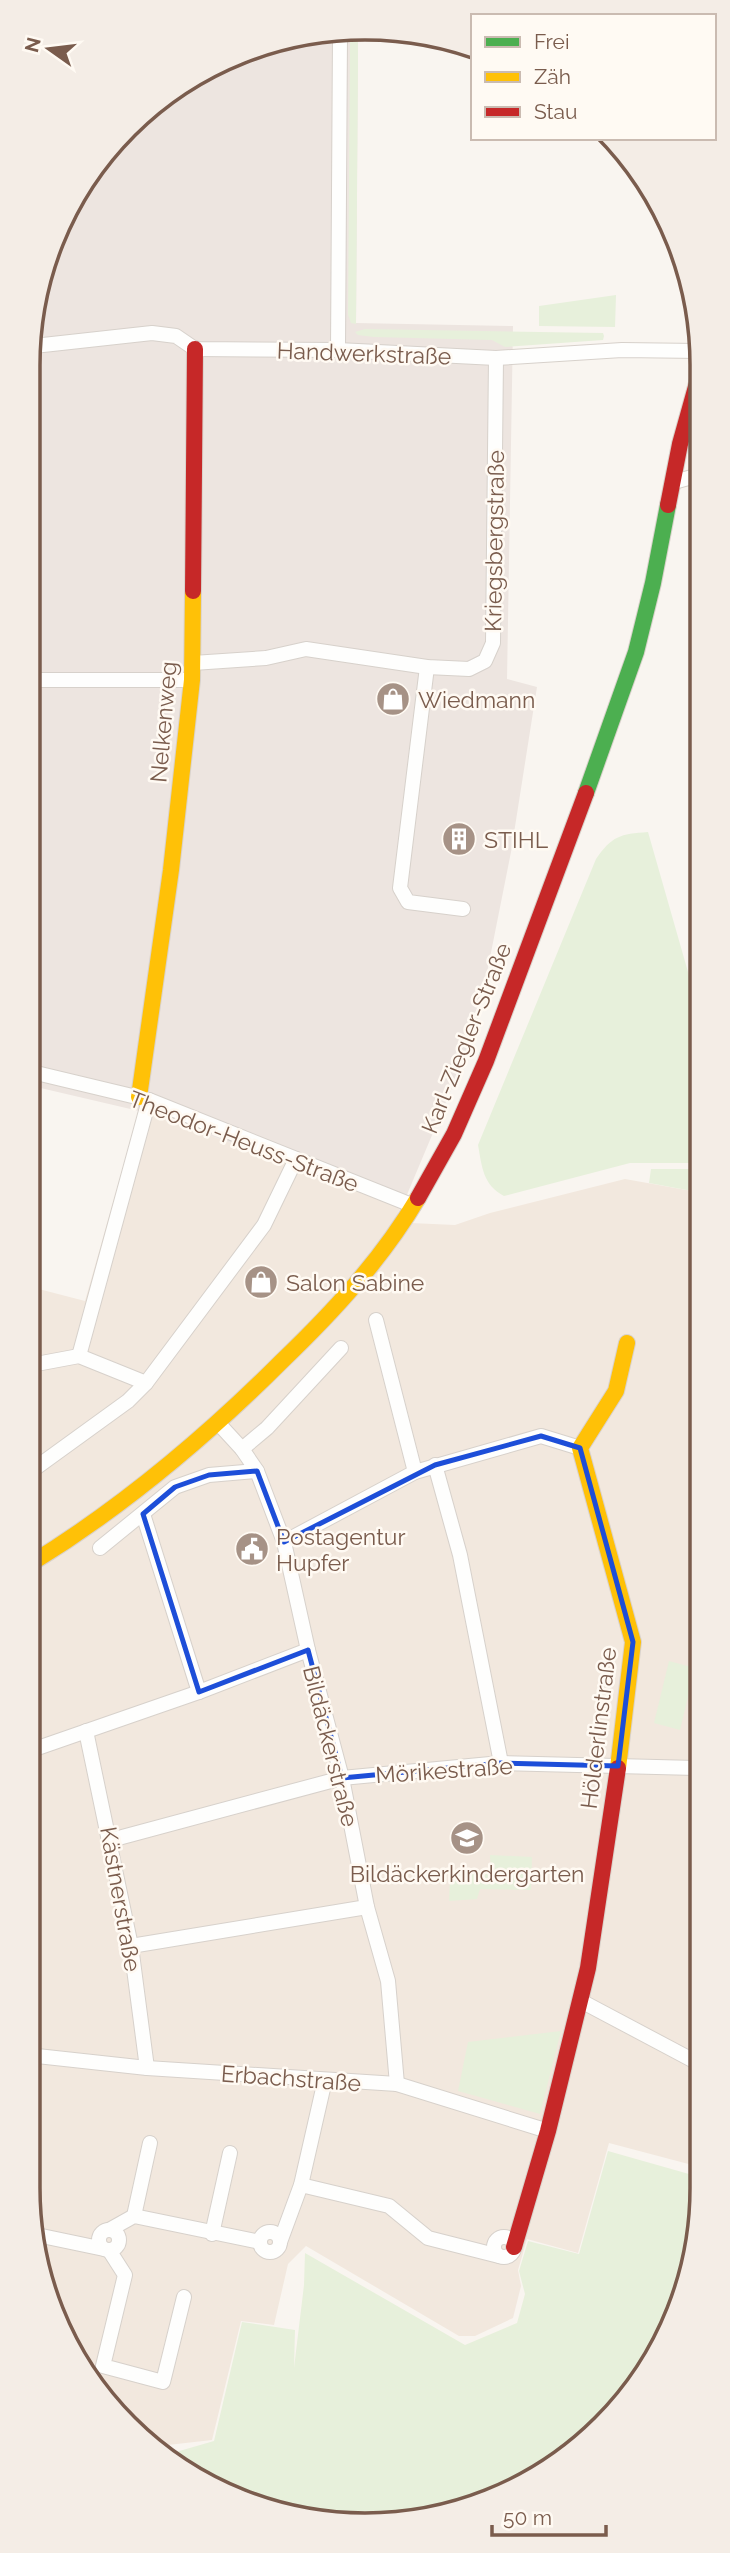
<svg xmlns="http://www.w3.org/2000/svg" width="730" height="2553" font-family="Raleway,sans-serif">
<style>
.residential{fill:#f2e8de}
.industrial{fill:#ede5e0}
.green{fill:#e7f0db}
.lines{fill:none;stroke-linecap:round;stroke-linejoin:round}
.street-casing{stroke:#d7d1cb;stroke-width:16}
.fast-casing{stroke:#d9d2cb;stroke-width:18}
.slow-casing{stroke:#d9d2cb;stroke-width:18}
.jam-casing{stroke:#d9d2cb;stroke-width:18}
.street{stroke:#fefefd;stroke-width:14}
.fast{stroke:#4caf50;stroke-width:16}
.slow{stroke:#ffc107;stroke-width:16}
.jam{stroke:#c62828;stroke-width:16}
.marked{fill:none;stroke:#1d4ed8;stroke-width:5;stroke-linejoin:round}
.labels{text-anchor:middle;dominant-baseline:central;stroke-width:5;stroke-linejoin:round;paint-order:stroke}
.street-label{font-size:23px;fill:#7a5c4d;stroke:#fffaf3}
.poi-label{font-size:23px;fill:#7a5c4d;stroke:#fffaf3;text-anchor:start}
.rim{fill:none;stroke:#7a5c4d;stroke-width:3.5}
</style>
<rect width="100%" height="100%" fill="#f9f5f0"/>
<path class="residential" d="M139 1111 301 1167 406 1197 398 1213 411 1223 455 1225 490 1213 625 1179 692 1191 698 1198 696 2166 609 2143 578 2253 527 2239 518 2270 521 2286 513 2318 475 2336H459L306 2246 288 2264 274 2325 241 2321 212 2440 159 2446 112 2410 54 2317 28 2188 31 1287 85 1301Z"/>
<path class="industrial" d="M358 34 356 323 513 326 507 679 537 687 511 852 475 1033 406 1197 301 1167 139 1111 32 1086 34 300 85 178 177 85 299 35Z"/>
<g class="green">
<path d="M358 34V68L356 324 351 323 348 315 350 35Z"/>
<path d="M616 295 615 327 539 326V306Z"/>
<path d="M365 329 603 333 604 336 603 340 505 347 492 340 374 337 358 335 355 332Z"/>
<path d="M648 832 698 1007V1163H630L504 1196C483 1185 482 1167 478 1145L596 859C612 836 620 834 648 832Z"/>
<path d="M651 1169H698V1198L692 1191 649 1183Z"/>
<path d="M669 1661 695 1668 680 1730 654 1723Z"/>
<path d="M490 1855 532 1857 531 1890 480 1889 477 1899 449 1901 450 1875 491 1871Z"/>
<path d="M561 2031 540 2114 458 2091 468 2042Z"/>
<path d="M608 2151 696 2176V2253L645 2375 570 2456 453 2513 343 2524 216 2490 169 2454 214 2441 242 2322 295 2330 294 2368 304 2285 305 2253 465 2345 517 2323 525 2294 519 2271 528 2241 579 2254Z"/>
</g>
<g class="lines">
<g class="street-casing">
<g id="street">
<path d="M34 346 152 333 176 336 195 349 338 350 496 358 622 350 699 351"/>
<path d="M338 350 340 35"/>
<path d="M674 482 699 475"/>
<path d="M193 663 266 658 306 649 427 667 469 669 485 661 493 643 496 358"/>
<path d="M427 667 400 888 408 902 463 909"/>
<path d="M33 680H192"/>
<path d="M32 1072 149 1100 414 1206"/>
<path d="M376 1320 415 1472"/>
<path d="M79 1356 149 1100"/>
<path d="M31 1365 79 1356 146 1383"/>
<path d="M219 1424 242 1449 257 1471 284 1542 308 1650 342 1778 367 1907 388 1981 397 2084"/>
<path d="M242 1449 267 1428 341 1348"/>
<path d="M435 1465 460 1555 501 1763"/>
<path d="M30 1472 128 1401 146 1383 264 1225 296 1159"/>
<path d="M143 1514 199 1692"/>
<path d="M284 1542 415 1472 541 1436 580 1448"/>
<path d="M100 1548 175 1487 209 1475 257 1471"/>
<path d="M86 1731 131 1946 147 2068"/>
<path d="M29 1751 199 1692 308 1650"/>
<path d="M111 1840 342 1778 501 1763 696 1768"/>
<path d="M131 1946 367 1907"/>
<path d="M581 2001 696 2062"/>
<path d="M28 2055 147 2068 397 2084 548 2131"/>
<path d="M301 2185 389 2206 428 2238 499 2256"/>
<path d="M134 2216 150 2143"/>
<path d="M109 2230 134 2216 260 2242"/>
<circle cx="109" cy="2240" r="10"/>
<circle cx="270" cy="2242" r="10"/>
<path d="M212 2234 230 2153"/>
<path d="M37 2235 104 2249"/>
<circle cx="504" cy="2247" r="10"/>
<path d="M280 2242 301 2185 325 2080"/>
<path d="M109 2250 125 2275 103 2366 163 2382 184 2297"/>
</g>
</g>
<g class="fast-casing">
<path id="fast" d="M586 793 636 652 653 583 668 505"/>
</g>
<g class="slow-casing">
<g id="slow">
<path d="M139 1097 171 870 192 680 193 591"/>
<path d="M30 1564C123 1507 205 1438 282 1361 333 1312 382 1259 418 1198"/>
<path d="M618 1768 633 1642 580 1448 616 1391 627 1343"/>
</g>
</g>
<g class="jam-casing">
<g id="jam">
<path d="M668 505 680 444 699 376"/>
<path d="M193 591 195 349"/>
<path d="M418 1198 454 1134 486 1061 586 793"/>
<path d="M514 2247 548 2131 588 1968 618 1768"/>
</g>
</g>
<use href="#street" class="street"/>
<use href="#fast" class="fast"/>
<use href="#slow" class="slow"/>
<use href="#jam" class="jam"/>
</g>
<path class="marked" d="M541 1436 580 1448 633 1642 618 1766 501 1763 342 1778 308 1650 199 1692 143 1514 175 1487 209 1475 257 1471 284 1542 435 1465Z"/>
<defs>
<g id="shop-disc" transform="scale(1.75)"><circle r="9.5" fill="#a69286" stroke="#fffaf3"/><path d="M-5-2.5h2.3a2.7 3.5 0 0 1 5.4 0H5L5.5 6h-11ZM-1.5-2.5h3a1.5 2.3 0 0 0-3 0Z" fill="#fff"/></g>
<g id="building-disc" transform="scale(1.75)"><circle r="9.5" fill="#a69286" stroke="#fffaf3"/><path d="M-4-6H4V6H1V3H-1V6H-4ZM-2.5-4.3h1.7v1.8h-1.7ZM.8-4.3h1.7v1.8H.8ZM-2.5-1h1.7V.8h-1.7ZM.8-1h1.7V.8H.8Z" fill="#fff"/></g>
<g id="civic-disc" transform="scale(1.75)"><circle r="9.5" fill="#a69286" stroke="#fffaf3"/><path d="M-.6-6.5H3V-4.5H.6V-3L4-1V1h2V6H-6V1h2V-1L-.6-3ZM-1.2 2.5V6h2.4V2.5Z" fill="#fff"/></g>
<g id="school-disc" transform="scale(1.75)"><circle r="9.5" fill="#a69286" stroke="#fffaf3"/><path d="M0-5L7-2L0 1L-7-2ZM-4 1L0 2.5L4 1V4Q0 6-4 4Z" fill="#fff"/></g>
</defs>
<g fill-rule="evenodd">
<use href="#shop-disc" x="393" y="699"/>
<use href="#building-disc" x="459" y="839"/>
<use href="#shop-disc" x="261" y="1282"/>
<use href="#civic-disc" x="252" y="1549"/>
<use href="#school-disc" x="467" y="1838"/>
</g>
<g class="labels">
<g class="street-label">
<text transform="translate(364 353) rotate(2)">Handwerkstraße</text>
<text transform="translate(494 541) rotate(-89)">Kriegsbergstraße</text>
<text transform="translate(163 722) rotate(-85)">Nelkenweg</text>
<text transform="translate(466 1038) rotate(-68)">Karl-Ziegler-Straße</text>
<text transform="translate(244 1141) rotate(21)">Theodor-Heuss-Straße</text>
<text transform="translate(598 1728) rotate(-83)">Hölderlinstraße</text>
<text transform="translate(331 1746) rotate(76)">Bildäckerstraße</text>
<text transform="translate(444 1770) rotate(-4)">Mörikestraße</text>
<text transform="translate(121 1899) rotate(80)">Kästnerstraße</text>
<text transform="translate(291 2078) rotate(4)">Erbachstraße</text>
</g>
<g class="poi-label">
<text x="418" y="699">Wiedmann</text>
<text x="484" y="839">STIHL</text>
<text x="286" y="1282">Salon Sabine</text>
<text x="276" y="1536">Postagentur<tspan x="276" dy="26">Hupfer</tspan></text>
<text x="467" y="1873" text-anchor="middle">Bildäckerkindergarten</text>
</g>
</g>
<path d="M0 0H730V2553H0ZM365 40H365A325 325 0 0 1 690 365V2188A325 325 0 0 1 365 2513H365A325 325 0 0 1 40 2188V365A325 325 0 0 1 365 40Z" fill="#f4ede6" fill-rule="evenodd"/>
<path class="rim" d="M365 40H365A325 325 0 0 1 690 365V2188A325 325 0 0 1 365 2513H365A325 325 0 0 1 40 2188V365A325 325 0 0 1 365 40Z"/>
<rect x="471" y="14" width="245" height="126" fill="#fffaf3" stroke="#cabbb1" stroke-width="2"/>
<rect x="485" y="37" width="35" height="10" fill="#4caf50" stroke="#cabbb1" stroke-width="2"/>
<text x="534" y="49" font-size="21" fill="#7a5c4d">Frei</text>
<rect x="485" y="72" width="35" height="10" fill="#ffc107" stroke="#cabbb1" stroke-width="2"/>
<text x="534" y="84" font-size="21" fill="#7a5c4d">Zäh</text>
<rect x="485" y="107" width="35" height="10" fill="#c62828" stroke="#cabbb1" stroke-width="2"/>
<text x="534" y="119" font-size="21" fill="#7a5c4d">Stau</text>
<g transform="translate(49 49) rotate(284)" stroke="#fffaf3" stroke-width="5" paint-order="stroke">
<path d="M0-5L12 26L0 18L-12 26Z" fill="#7a5c4d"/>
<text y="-10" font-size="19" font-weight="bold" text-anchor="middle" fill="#7a5c4d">N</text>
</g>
<path d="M492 2525v10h114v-10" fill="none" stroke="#7a5c4d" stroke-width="3.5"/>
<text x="503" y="2525" font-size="21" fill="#7a5c4d" stroke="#fffaf3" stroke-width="5" paint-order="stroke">50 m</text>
</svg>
